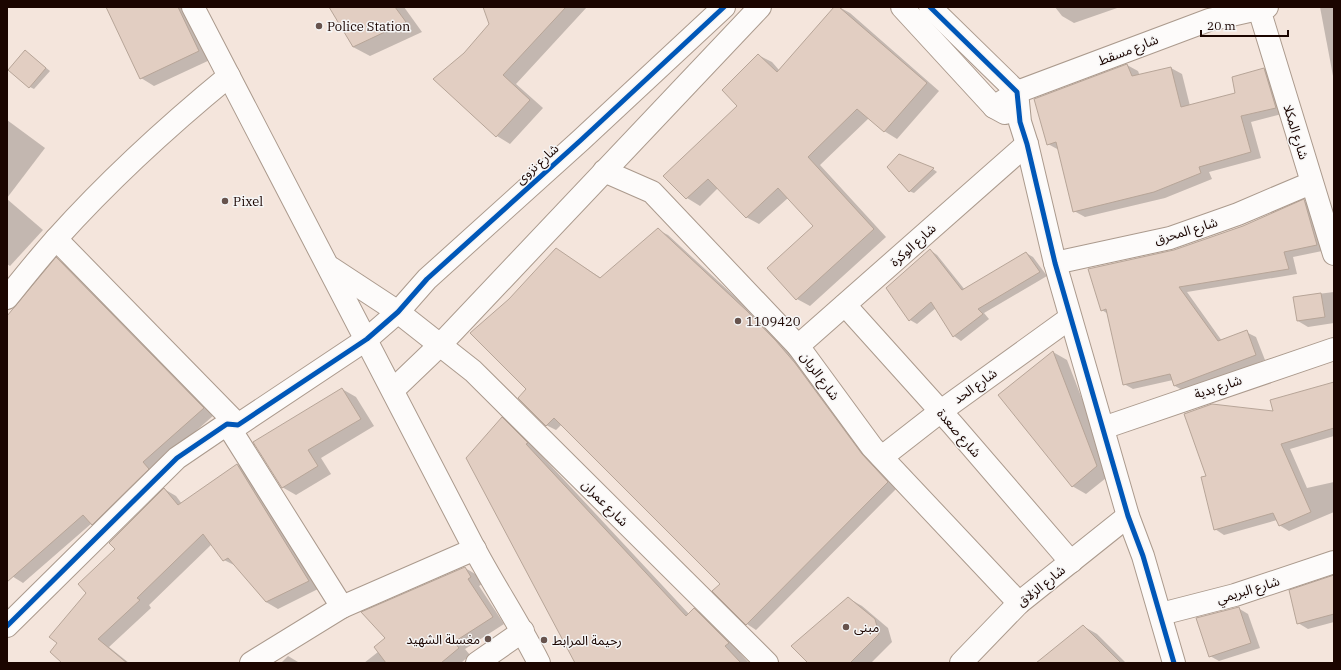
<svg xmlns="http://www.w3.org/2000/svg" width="1341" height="670" font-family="'IBM Plex Serif','Noto Sans Arabic',serif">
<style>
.shadow{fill:#0003}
.building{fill:#e2cec2;stroke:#b7a598}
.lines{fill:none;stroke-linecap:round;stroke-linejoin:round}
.street-casing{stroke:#ab9a8d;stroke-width:24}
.secondary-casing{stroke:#ab9a8d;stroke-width:24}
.street{stroke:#fdfbfa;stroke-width:22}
.secondary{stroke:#fdfbfa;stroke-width:22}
.cycleway-casing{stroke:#f6f6f6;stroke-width:8}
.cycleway{stroke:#0057b8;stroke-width:5}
.poi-dot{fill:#67534d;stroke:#f6f6f6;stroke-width:1.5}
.labels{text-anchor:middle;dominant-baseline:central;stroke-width:3;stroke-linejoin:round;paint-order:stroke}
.poi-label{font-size:13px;fill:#1b0500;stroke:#f6f6f6;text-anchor:start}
.street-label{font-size:13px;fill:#1b0500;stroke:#f6f6f6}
</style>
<rect width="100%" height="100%" fill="#f4e5dc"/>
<g class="shadow">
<path d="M107 7H188L212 59 154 86 141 78Z"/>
<path d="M330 7H404L422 32 370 56 353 47Z"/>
<path d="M484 7H587L516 84 543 108 510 144 497 136 434 79 465 54 490 24Z"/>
<path d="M835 7H839L850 13 939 91 897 139 884 131 869 118 820 165 886 237 810 306 797 299 814 226 788 198 759 224 746 217 718 188 700 206 687 198 739 106 758 55 772 62 779 70Z"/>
<path d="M1055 7H1120L1074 23 1062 16Z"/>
<path d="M1320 7H1334V77L1333 76Z"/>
<path d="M25 51 50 71 34 89 30 87Z"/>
<path d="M1127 65 1138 71 1140 76 1171 68 1182 74 1190 106 1236 94 1264 69 1275 76 1286 113 1251 122 1261 158 1209 172 1212 179 1165 198 1085 217 1074 211 1059 150 1048 144Z"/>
<path d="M7 120 45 148 7 198Z"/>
<path d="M899 155 933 169 937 172 914 193 909 191Z"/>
<path d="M7 199 43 230 10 266 7 264Z"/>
<path d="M1304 201 1313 206 1327 250 1293 257 1297 274 1187 292 1222 341 1246 332 1256 337 1265 360 1184 391 1175 386 1173 380 1133 389 1124 384 1108 314 1102 310 1174 251 1243 226Z"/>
<path d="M658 230 668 235 757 317 804 369 897 488 756 630 747 624 714 591 721 584 562 424 556 430 546 425 527 389 510 299 556 249 601 278Z"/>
<path d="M930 250 937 255 965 290 1026 253 1033 257 1047 276 984 313 989 319 961 341 954 336 936 308 917 324 910 320Z"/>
<path d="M57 259 67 265 214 415 153 469 103 530 92 523 23 583 7 573V318Z"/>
<path d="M1334 292V323L1308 327 1298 321 1294 297Z"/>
<path d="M1053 352 1067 360 1111 474 1086 494 1072 486Z"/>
<path d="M1334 383V436L1290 449 1307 488 1334 482V512L1289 531 1279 525 1277 520 1224 535 1215 529 1208 477 1275 412Z"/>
<path d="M342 389 356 397 374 426 321 458 331 474 296 495 282 487Z"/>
<path d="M502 418 515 426 541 451 539 453 689 614 694 609 708 617 742 651 740 653 749 663H576Z"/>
<path d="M238 465 249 472 320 588 278 609 266 602 236 566 224 560 212 544 149 605 151 608 109 647 129 663H64L58 642 87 593 117 549 164 489 176 496 182 504Z"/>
<path d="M465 568 477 575 482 584 479 586 504 624 465 649 470 655 461 663H364L378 652Z"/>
<path d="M1334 577V622L1308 629 1298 623Z"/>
<path d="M848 598 862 606 888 628 892 642 871 663H809Z"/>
<path d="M1238 608 1248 614 1260 648 1219 661 1210 656Z"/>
<path d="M1083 626 1097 634 1126 663H1037Z"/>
<path d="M288 656 298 662 299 663H281Z"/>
</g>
<g class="building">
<path d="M106 7H178L199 51 140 79Z"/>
<path d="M329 7H395L406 22 353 47Z"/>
<path d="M483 7H566L503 75 530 100 496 137 433 79 464 53 489 24Z"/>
<path d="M834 7H839L927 83 884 132 857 109 808 157 874 229 796 300 767 268 813 226 778 188 746 218 708 179 686 199 663 176 737 106 722 90 758 54 777 72Z"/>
<path d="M25 50 46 68 29 88 8 70Z"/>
<path d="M1127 64 1132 76 1171 67 1181 107 1235 93 1232 77 1264 68 1276 108 1241 116 1251 152 1199 167 1201 173 1154 192 1073 212 1056 142 1047 145 1034 99Z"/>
<path d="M899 154 934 168 909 192 887 167Z"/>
<path d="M1304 199 1317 245 1284 252 1289 269 1179 287 1218 341 1247 330 1256 355 1174 386 1170 374 1123 385 1106 309 1101 311 1088 269 1174 250 1243 226Z"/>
<path d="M658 228 747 311 776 341 795 363 862 454 888 482 746 625 712 591 720 584 554 418 546 426 518 398 526 389 470 333 509 299 556 248 600 278Z"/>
<path d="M930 249 962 290 1026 252 1040 272 978 309 983 314 953 337 931 302 909 321 886 288Z"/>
<path d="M56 257 204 408 143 462 149 469 92 525 83 515 7 582V316Z"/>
<path d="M1321 293 1325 317 1297 321 1293 297Z"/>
<path d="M1053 351 1097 466 1072 487 998 395Z"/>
<path d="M1334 382V428L1281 444 1311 512 1279 526 1273 513 1214 530 1201 477 1206 476 1184 414 1212 404 1273 411 1270 400Z"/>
<path d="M342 388 361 419 308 450 318 466 282 488 253 442Z"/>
<path d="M502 417 528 443 526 444 686 616 694 608 729 643 725 646 741 663H575L466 458Z"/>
<path d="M237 464 309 581 266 602 228 558 223 561 203 534 137 598 140 600 98 639 127 663H62L50 652 57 643 49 637 86 593 78 584 115 549 109 543 164 488 178 505Z"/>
<path d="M465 567 471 577 468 579 493 617 454 642 459 648 441 663H386L374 647 385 638 361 612Z"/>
<path d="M1334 575V614L1297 624 1289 590Z"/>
<path d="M848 597 875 619 879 634 850 663H808L791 646Z"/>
<path d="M1239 607 1251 643 1209 657 1196 618Z"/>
<path d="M1083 625 1121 663H1036Z"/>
</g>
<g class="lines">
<g class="street-casing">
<g id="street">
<path d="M902 7 994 107 1005 113"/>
<path d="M930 7 1017 92 1020 122 1027 144 1055 263 1128 516 1143 556 1174 663"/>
<path d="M1259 9 1334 254"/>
<path d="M994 107 1017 92 1209 20 1267 7"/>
<path d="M604 171 652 192 798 346 872 447 1019 603"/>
<path d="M56 239 238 425"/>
<path d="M1055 263 1170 238 1238 214 1311 183"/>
<path d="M7 298C23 278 39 258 56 239 109 180 168 126 229 76"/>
<path d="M845 305 953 425 1071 562"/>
<path d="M798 346 1027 144"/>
<path d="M393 390 440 345 760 7"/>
<path d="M227 424 342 607"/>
<path d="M1103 428 1334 349"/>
<path d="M882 457 941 411 1070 318"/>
<path d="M1161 614 1235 595 1334 562"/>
<path d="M7 626 177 458 227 424 238 425 367 339 398 312 427 279 581 140 724 7"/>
<path d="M251 663 342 607 475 549"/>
<path d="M477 663 523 631"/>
<path d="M961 663 1019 603 1128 516"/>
</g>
</g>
<g class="secondary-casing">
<g id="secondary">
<path d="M193 7C287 186 380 366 473 546 494 586 519 623 539 663"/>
<path d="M331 268 398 312 473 371 767 663"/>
</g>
</g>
<use href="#street" class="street"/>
<use href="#secondary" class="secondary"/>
<g class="cycleway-casing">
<g id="cycleway">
<path d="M930 7 1017 92 1020 122 1027 144 1055 263 1128 516 1143 556 1174 663"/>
<path d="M7 626 177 458 227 424 238 425 367 339 398 312 427 279 581 140 724 7"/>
</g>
</g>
<use href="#cycleway" class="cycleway"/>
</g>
<g class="poi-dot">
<circle cx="319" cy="26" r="4"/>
<circle cx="225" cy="201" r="4"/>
<circle cx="738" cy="321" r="4"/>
<circle cx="846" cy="627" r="4"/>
<circle cx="488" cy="639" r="4"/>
<circle cx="544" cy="640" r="4"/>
</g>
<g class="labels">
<g class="poi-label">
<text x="327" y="26">Police Station</text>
<text x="233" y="201">Pixel</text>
<text x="746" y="321">1109420</text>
<text x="854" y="627">مبنى</text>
<text x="480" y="639" text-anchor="end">مغسلة الشهيد</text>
<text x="552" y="640">رحيمة المرابط</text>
</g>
<g class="street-label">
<text transform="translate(1128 50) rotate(-21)">شارع مسقط</text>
<text transform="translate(1296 132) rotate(73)">شارع المكلا</text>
<text transform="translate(537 164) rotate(-42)">شارع نزوى</text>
<text transform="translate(1186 231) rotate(-17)">شارع المحرق</text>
<text transform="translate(913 245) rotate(-42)">شارع الوكرة</text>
<text transform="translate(820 376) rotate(54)">شارع الريان</text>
<text transform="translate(975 386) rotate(-36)">شارع الحد</text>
<text transform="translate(1218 387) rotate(-18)">شارع بدية</text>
<text transform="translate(959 433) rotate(49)">شارع صعدة</text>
<text transform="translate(605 503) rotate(45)">شارع عمران</text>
<text transform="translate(1041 586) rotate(-39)">شارع الزلاق</text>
<text transform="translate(1248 590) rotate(-17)">شارع البريمي</text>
</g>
</g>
<rect width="1341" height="670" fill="none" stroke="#1b0500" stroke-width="16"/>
<path d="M1201 30v6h87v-6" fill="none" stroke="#1b0500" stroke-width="2"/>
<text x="1207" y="30" font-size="12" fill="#1b0500" stroke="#f6f6f6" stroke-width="3" paint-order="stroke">20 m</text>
</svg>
